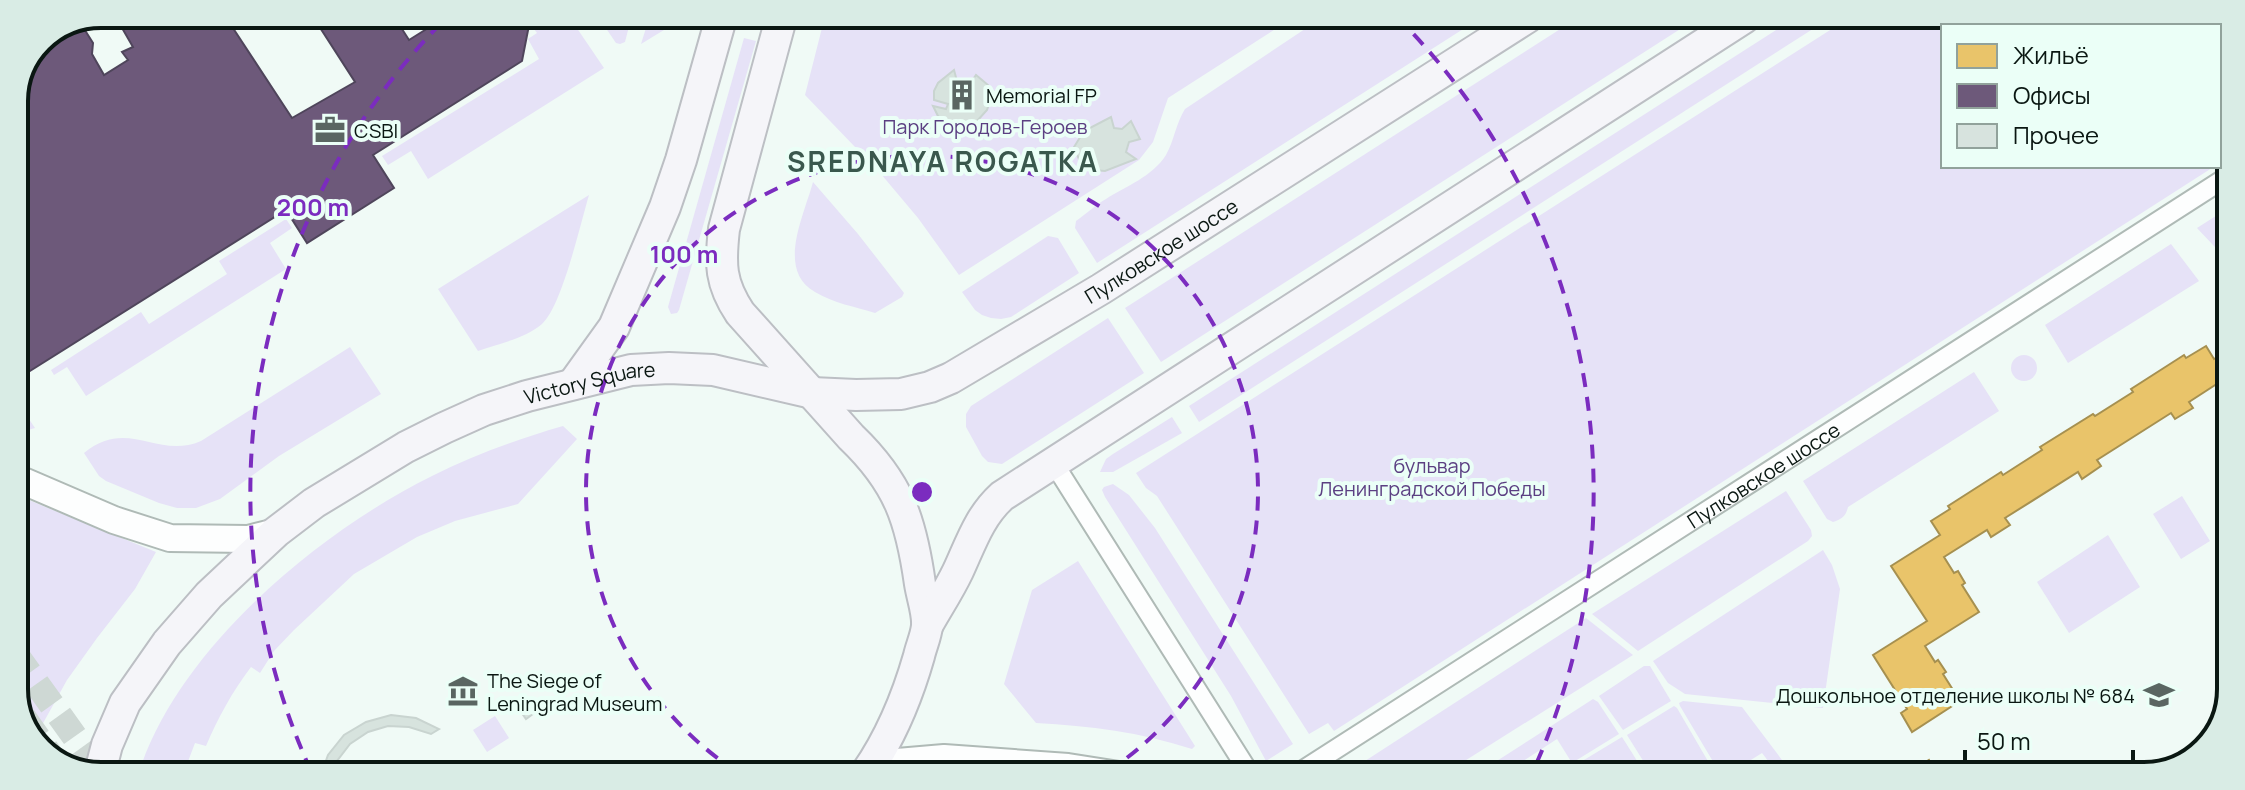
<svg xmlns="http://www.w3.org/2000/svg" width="2245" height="790" font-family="Manrope,sans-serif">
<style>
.green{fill:#e6e2f7}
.homes{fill:#e9c46a;stroke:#a69050;stroke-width:2}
.offices{fill:#6d597a;stroke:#4f455b;stroke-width:2}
.building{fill:#d7e3de;stroke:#c9d4d0;stroke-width:2}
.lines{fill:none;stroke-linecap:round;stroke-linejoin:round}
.secondary-tunnel{stroke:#ced8d4;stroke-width:26;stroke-dasharray:26 13;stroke-linecap:butt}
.minor-casing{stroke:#afbab6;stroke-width:22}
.tertiary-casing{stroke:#afbab6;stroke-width:28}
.secondary-casing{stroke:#afbab6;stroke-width:30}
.primary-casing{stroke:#bcbfc4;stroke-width:34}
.minor{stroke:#fdfefe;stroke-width:18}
.tertiary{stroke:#fdfefe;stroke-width:24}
.secondary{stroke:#fdfefe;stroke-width:26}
.primary{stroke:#f5f5f9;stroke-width:30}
.ring{fill:none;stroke:#7b2cbf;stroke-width:4;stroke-dasharray:14 10}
.labels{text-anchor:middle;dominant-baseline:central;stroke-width:8;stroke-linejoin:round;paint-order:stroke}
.poi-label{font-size:20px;fill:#0a1712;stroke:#ebfff7;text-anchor:start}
.park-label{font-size:20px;fill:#5b3f82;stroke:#ebfff7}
.street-label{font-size:20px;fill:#0a1712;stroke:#ebfff7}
.district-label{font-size:28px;font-weight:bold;letter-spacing:2px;fill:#3a584d;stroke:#ebfff7}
.rim{fill:none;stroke:#0a1712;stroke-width:4}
.centre{fill:#7b2cbf;stroke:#ebfff7;stroke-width:4}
.ring-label{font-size:24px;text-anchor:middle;font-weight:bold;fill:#7b2cbf;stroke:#ebfff7;stroke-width:8;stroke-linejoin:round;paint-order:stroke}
</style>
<rect width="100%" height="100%" fill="#f0faf6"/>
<g class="green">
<path d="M557 15H568L604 68 428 179 411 151 388 165 382 156 539 59 528 39 537 33 534 29Z"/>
<path d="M597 15H632L625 42 620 44 616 43Z"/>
<path d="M650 15H679L677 22 641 44Z"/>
<path d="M825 16 1294 17 1168 98 1153 142 1139 160 959 275 918 218 881 174 805 95Z"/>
<path d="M1323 17H1482L1097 263 1075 228 1076 221C1086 214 1097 204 1106 199 1126 186 1152 177 1166 155 1174 141 1176 123 1185 109Z"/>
<path d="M1579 17H1699L1161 362 1125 308Z"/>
<path d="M1795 18H1830L1199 422 1189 406Z"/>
<path d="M1849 18H2171L2182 26H1943V166H2215L1334 731 1328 723 1309 734 1157 496 1146 488 1136 473Z"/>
<path d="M744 38 756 41 679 310 677 313 671 314 668 307Z"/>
<path d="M2219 64 2231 95 2230 156 2219 163Z"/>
<path d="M813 182 858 234 904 293 902 297 875 313C856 307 833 303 815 292 776 270 804 216 813 182Z"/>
<path d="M589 195C580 225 562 306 542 324 526 338 498 344 478 351L438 289Z"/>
<path d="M2230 207V263L2197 228Z"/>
<path d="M286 219 292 228 270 243 286 269 86 396 67 367 54 375 51 370 141 312 149 324 227 274 219 261Z"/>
<path d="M1048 236 1058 238 1079 273 1011 317 1001 319 991 318 982 315 975 310 962 292Z"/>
<path d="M2171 244 2199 281 2068 363 2045 325Z"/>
<path d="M1108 318 1144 373 1002 464 988 462 982 456 966 427V414L971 406Z"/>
<path d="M350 347 381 394 279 456 220 499 196 508H177L159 503 106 481 99 476 84 453C128 417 157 460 201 441Z"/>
<circle cx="2024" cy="368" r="13"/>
<path d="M1974 372 1999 411 1848 507C1846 516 1842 519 1833 522L1827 519 1803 481Z"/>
<path d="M25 386 29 391 16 400 35 428 14 434V393Z"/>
<path d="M1172 417 1182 433 1113 472H1100L1106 459 1113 454Z"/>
<path d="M563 426 577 439 518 504 455 521 417 537 354 574 294 630 274 651 260 673 251 667C232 692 218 718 206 746L195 743 184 772H139C179 648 319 532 432 476 474 455 518 439 563 426Z"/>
<path d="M1113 484 1129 495 1155 528 1293 744 1266 761 1231 696 1105 497 1102 490 1104 487Z"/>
<path d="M1786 491 1811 530 1812 536 1808 541 1638 651 1592 614Z"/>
<path d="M14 494 156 552 135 589 97 638 67 680 42 725 29 733 14 695Z"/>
<path d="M2182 496 2210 541 2181 559 2153 514Z"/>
<path d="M2108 535 2140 587 2069 633 2037 582Z"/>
<path d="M1823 550 1832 565 1840 589 1823 708 1685 694 1668 683 1653 661Z"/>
<path d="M1078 561 1195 746 1192 749C1140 732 1090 726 1036 723L1004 684 1032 590Z"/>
<path d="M1586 618 1633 655 1444 774H1369L1363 766 1365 761Z"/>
<path d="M1644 666H1650L1671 701 1623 730 1599 696Z"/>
<path d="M1593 699 1598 702 1619 734 1572 763 1557 739 1502 775H1475Z"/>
<path d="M1683 701 1742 707 1785 764 1797 772C1776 775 1773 767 1762 753L1727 775H1721L1680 706 1679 703Z"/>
<path d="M1674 706 1677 708 1716 775H1652L1627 735Z"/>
<path d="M495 716 509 738 487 752 473 730Z"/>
<path d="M1622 737 1646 775H1580L1574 766Z"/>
</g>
<g class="homes">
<path d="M2206 346 2214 359 2229 350V376L2189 402 2193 408 2175 419 2171 413 2097 460 2101 466 2082 479 2078 472 2005 518 2010 525 1991 537 1987 530 1944 557 1954 573 1958 571 1965 583 1962 585 1979 612 1925 646 1935 662 1938 660 1946 672 1943 674 1960 701 1912 732 1901 713 1907 709 1873 655 1927 621 1891 566 1940 535 1931 521 1950 509 1948 506 2001 472 2003 475 2042 450 2040 447 2093 414 2095 416 2133 392 2131 389 2184 355 2186 358Z"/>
<path d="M1929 760 1939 776 1905 775Z"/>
</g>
<path class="offices" d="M114 14H233L227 19 292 118 355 82 317 23 305 14 393 15 409 40 449 15H531L522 61 373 155 394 188 307 243 286 210 14 381V96L40 39 77 24H81L93 43 92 54 104 75 128 60 122 52 133 47Z"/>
<g class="building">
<path d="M954 70 958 85 967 88 976 75 988 85 991 99 987 110 977 121 951 127 938 116 933 106 946 109 948 104 934 100V91L938 83Z"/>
<path d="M1111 117 1114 128 1122 129 1131 121 1140 139 1129 142 1126 152 1136 159 1105 171 1083 169 1074 147 1084 131Z"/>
<path d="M531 701 537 711 526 719 519 709Z"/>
<path d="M391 715 416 718 439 729 431 734 409 727 388 726 368 732 350 744 337 761 334 772H322L328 755 344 735 366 722Z"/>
</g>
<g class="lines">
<g class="secondary-tunnel">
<path d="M14 652 100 772"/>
<path d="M23 717 50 755"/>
</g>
<g class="minor-casing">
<g id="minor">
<path d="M1053 462 1250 774"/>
<path id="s1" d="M1297 774 2230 175"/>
</g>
</g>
<g class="tertiary-casing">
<path id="tertiary" d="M874 763 944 757 1068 766 1119 774"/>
</g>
<g class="secondary-casing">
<path id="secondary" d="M14 477 114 520 170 538 248 539 276 532"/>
</g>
<g class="primary-casing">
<g id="primary">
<path d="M782 15 724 229C720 264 720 283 740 313L851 437C899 483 911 520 920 584 922 597 928 613 927 626 926 636 921 647 919 656 907 698 891 737 866 773"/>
<path d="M573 384 614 327 665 207 681 160 722 15"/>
<path d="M927 626C937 608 949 590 958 571 971 543 979 517 1002 496L1744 18"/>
<path id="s2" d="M100 772 107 745 125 703 167 643 209 595 276 532 314 503 406 447 444 428 484 410 527 396 631 370 669 368 713 370 812 393 856 395 901 394 930 387 951 378 1101 289 1528 17"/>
</g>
</g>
<use href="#minor" class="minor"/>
<use href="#tertiary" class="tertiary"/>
<use href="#secondary" class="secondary"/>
<use href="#primary" class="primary"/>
</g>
<g class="ring">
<path d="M737 772A336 336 0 1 1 1107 772"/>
<path d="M311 771A672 672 0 0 1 447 17M1397 17A672 672 0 0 1 1533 771"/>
</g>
<defs>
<g id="building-bare" transform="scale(2.4)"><path d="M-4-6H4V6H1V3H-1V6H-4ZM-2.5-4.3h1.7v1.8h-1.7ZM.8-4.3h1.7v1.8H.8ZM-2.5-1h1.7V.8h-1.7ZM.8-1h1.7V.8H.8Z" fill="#5a6662" stroke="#ebfff7" stroke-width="2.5" paint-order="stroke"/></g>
<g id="office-bare" transform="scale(2.4)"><path d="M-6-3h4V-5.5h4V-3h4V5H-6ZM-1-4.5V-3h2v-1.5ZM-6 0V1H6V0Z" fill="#5a6662" stroke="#ebfff7" stroke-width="2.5" paint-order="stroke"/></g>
<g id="museum-bare" transform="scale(2.4)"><path d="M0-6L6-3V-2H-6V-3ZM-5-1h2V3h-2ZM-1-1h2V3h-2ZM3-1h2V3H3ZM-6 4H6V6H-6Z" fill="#5a6662" stroke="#ebfff7" stroke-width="2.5" paint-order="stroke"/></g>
<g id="school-bare" transform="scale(2.4)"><path d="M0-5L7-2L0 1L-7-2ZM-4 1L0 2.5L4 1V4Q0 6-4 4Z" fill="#5a6662" stroke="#ebfff7" stroke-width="2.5" paint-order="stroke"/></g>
</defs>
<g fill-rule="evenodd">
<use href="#building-bare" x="962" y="95"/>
<use href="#office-bare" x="330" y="130"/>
<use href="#museum-bare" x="463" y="691"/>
<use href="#school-bare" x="2159" y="695"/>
</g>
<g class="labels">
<g class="poi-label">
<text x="986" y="95">Memorial FP</text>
<text x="354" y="130">CSBI</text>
<text x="487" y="680">The Siege of<tspan x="487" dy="23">Leningrad Museum</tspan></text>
<text x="2135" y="695" text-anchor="end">Дошкольное отделение школы № 684</text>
</g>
<g class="park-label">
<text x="985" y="126">Парк Городов-Героев</text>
<text x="1432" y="465">бульвар<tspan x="1432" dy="23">Ленинградской Победы</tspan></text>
</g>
<g class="street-label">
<text stroke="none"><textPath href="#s2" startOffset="1268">Пулковское шоссе</textPath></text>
<text stroke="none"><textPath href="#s2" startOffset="654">Victory Square</textPath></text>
<text stroke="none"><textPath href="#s1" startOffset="554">Пулковское шоссе</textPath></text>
</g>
<g class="district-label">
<text x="943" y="161">SREDNAYA ROGATKA</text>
</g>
</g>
<path d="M0 0H2245V790H0ZM101 28H2144A73 73 0 0 1 2217 101V689A73 73 0 0 1 2144 762H101A73 73 0 0 1 28 689V101A73 73 0 0 1 101 28Z" fill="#d9ece5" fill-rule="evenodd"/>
<path class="rim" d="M101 28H2144A73 73 0 0 1 2217 101V689A73 73 0 0 1 2144 762H101A73 73 0 0 1 28 689V101A73 73 0 0 1 101 28Z"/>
<circle cx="922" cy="492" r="12" class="centre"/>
<g class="ring-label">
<text x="313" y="216">200 m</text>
<text x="684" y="263">100 m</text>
</g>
<rect x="1941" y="24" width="280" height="144" fill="#ebfff7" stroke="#91a29b" stroke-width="2"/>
<rect x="1957" y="44" width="40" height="24" fill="#e9c46a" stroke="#91a29b" stroke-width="2"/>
<text x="2013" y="64" font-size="24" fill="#0a1712">Жильё</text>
<rect x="1957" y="84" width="40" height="24" fill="#6d597a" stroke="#91a29b" stroke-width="2"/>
<text x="2013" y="104" font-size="24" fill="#0a1712">Офисы</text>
<rect x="1957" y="124" width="40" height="24" fill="#d7e3de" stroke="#91a29b" stroke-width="2"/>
<text x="2013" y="144" font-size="24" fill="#0a1712">Прочее</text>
<path d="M1965 750v12h168v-12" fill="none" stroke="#0a1712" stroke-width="4"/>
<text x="1977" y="750" font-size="24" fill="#0a1712" stroke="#ebfff7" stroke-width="6" paint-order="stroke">50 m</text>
</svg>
